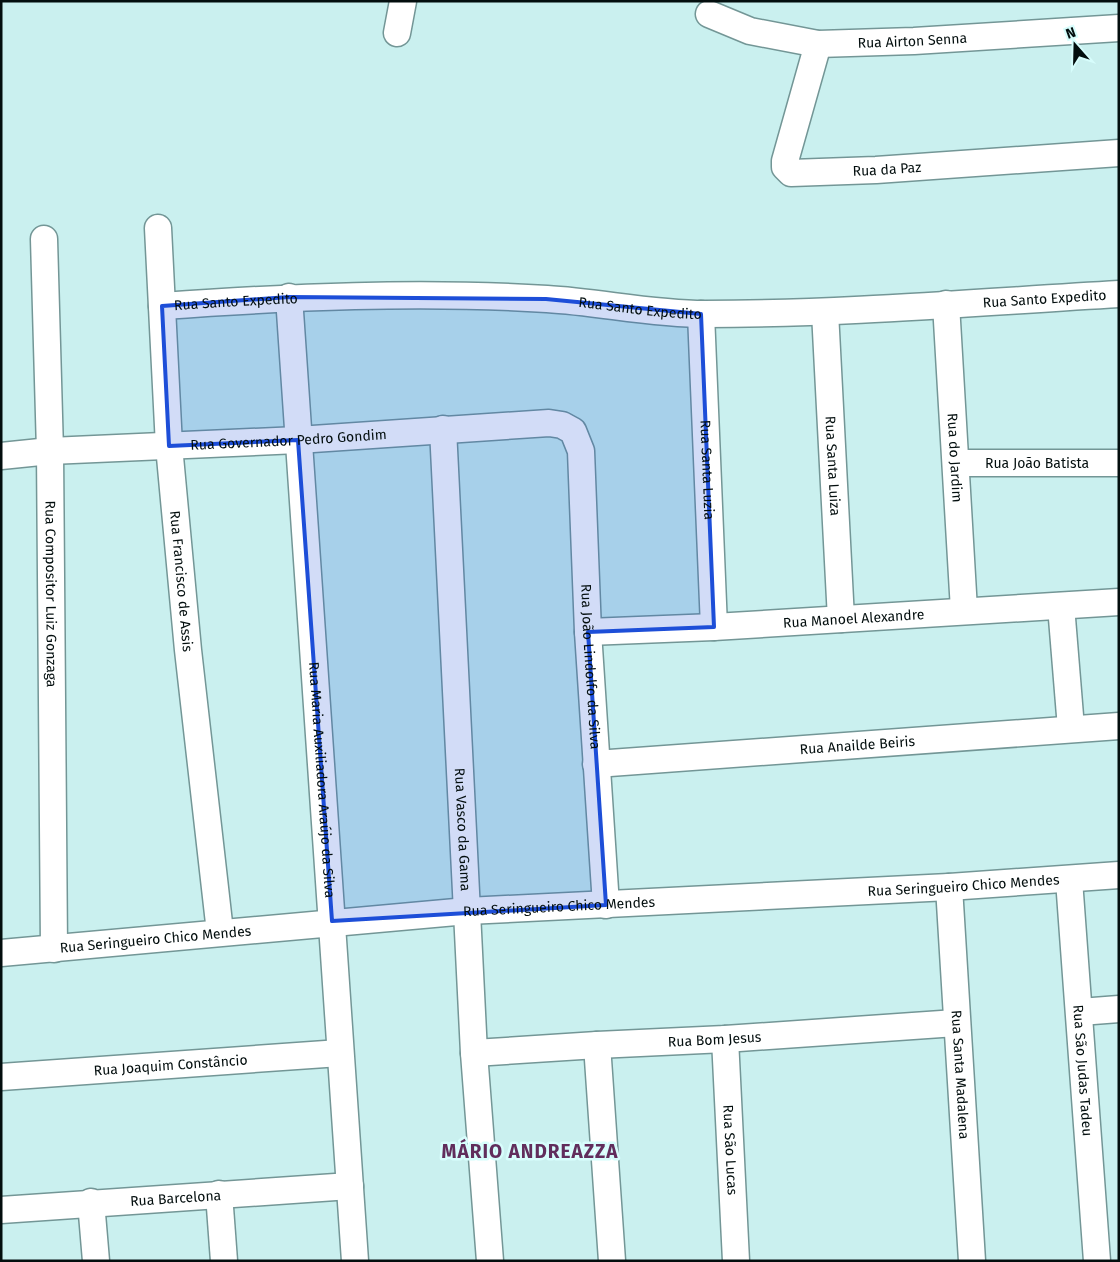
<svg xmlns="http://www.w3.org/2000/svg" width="1120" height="1262" font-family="'Fira Sans',sans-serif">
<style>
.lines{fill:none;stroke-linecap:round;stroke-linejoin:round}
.minor-casing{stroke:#739696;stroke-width:29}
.minor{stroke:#fff;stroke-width:26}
.marked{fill:#1d4ed8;fill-opacity:0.2;stroke:#1d4ed8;stroke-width:4;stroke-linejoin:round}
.labels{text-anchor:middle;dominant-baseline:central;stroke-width:5;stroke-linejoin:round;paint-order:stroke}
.street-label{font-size:14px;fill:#030e0e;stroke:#d7fdfc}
.district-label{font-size:19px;font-weight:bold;letter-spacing:1px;fill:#612d5c;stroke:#d7fdfc}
</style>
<rect width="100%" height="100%" fill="#caf0ef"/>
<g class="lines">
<g class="minor-casing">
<g id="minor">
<path id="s1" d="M709 14 750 31 818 44 914 41 1119 28"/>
<path d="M397 33 403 1"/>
<path id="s2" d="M818 44 785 161V167L791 173 876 170 1119 153"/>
<path id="s3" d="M158 228 169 446 188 650 220 932"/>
<path id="s4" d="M44 239 50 451 54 949"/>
<path id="s5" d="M289 297 355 1261"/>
<path id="s6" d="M946 304 964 610"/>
<path id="s7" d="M162 306C290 297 419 291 547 299 599 302 652 314 705 314 843 314 981 302 1119 294"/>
<path id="s8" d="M825 312 841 619"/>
<path id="s9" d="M701 314 714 627"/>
<path id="s10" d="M443 429 474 1053 490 1261"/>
<path id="s11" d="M1 456 50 451 298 440 549 423 562 425 573 431 581 451 588 632 606 905"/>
<path id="s12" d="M956 463H1119"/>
<path d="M1061 606 1071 728"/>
<path id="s13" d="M588 632 714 627 1119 602"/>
<path id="s14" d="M596 764 1119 726"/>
<path id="s15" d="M1069 880 1097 1261"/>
<path id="s16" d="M949 887 972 1261"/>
<path id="s17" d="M1 953 467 911 949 887 1119 875"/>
<path d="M1080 1012 1119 1009"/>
<path id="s18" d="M725 1039 736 1261"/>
<path d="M597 1045 612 1261"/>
<path id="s19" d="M474 1053 597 1045 725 1039 956 1023"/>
<path id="s20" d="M1 1077 340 1053"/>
<path d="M219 1194 224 1261"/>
<path d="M91 1202 96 1261"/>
<path id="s21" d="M1 1210 350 1186"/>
</g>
</g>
<use href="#minor" class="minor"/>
</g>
<path class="marked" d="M289 297 546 299 701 314 714 627 588 632 606 905 332 921 298 440 169 446 162 306Z"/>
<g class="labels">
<g class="street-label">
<text stroke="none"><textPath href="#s1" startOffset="208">Rua Airton Senna</textPath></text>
<text stroke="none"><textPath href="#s2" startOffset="232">Rua da Paz</textPath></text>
<text stroke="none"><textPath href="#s7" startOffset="884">Rua Santo Expedito</textPath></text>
<text stroke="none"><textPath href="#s7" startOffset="74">Rua Santo Expedito</textPath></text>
<text stroke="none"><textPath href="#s7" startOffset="479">Rua Santo Expedito</textPath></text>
<text stroke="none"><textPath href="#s11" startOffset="288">Rua Governador Pedro Gondim</textPath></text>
<text stroke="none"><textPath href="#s6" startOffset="154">Rua do Jardim</textPath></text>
<text stroke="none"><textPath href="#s12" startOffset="81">Rua João Batista</textPath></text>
<text stroke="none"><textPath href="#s8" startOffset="154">Rua Santa Luiza</textPath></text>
<text stroke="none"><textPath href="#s9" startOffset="156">Rua Santa Luzia</textPath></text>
<text stroke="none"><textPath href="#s3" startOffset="354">Rua Francisco de Assis</textPath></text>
<text stroke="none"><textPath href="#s4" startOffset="355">Rua Compositor Luiz Gonzaga</textPath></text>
<text stroke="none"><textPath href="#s13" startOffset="266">Rua Manoel Alexandre</textPath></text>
<text stroke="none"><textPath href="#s11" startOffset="812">Rua João Lindolfo da Silva</textPath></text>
<text stroke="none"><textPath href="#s14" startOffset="262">Rua Anailde Beiris</textPath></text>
<text stroke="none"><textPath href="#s5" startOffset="484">Rua Maria Auxiliadora Araújo da Silva</textPath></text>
<text stroke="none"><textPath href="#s10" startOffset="401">Rua Vasco da Gama</textPath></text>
<text stroke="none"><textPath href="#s17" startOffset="965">Rua Seringueiro Chico Mendes</textPath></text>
<text stroke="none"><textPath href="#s17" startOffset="560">Rua Seringueiro Chico Mendes</textPath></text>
<text stroke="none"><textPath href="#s17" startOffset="155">Rua Seringueiro Chico Mendes</textPath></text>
<text stroke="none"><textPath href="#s19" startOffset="241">Rua Bom Jesus</textPath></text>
<text stroke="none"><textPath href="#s20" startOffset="170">Rua Joaquim Constâncio</textPath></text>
<text stroke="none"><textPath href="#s15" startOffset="191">Rua São Judas Tadeu</textPath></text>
<text stroke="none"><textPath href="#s16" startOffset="188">Rua Santa Madalena</textPath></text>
<text stroke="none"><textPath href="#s18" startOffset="111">Rua São Lucas</textPath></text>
<text stroke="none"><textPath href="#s21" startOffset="175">Rua Barcelona</textPath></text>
</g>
<g class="district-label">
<text x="530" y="1151">MÁRIO ANDREAZZA</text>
</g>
</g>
<rect width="1120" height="1262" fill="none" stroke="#030e0e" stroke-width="5"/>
<g transform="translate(1075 45) rotate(340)" stroke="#d7fdfc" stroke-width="4" paint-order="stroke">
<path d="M0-4L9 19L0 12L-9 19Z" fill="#030e0e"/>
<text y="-8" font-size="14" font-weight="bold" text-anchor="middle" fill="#030e0e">N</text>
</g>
</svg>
